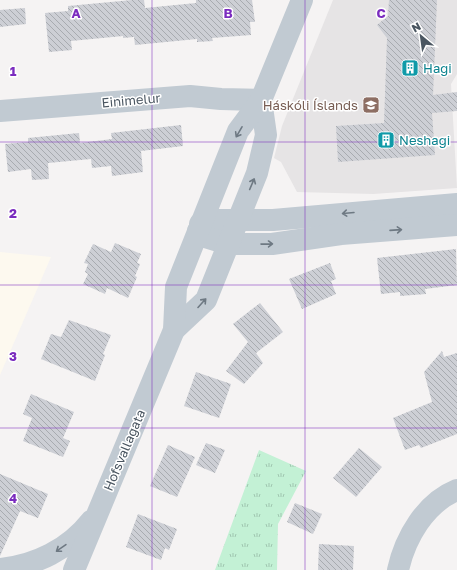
<svg xmlns="http://www.w3.org/2000/svg" width="457" height="570" font-family="'Golos Text',sans-serif">
<style>
.commercial{fill:#fdf9ef}
.education{fill:#e6e4e5}
.grass{fill:url(#grass-tufts)}
.building{fill:url(#building-back-hatch)}
.lines{fill:none;stroke-linecap:round;stroke-linejoin:round}
.minor{stroke:#c1cad2;stroke-width:22}
.oneway{stroke:#6e7983}
.grid{fill:none;stroke:#7b2cbf;stroke-width:1;stroke-opacity:0.55}
.labels{text-anchor:middle;dominant-baseline:central;stroke-width:3;stroke-linejoin:round;paint-order:stroke}
.culture-label{font-size:13px;fill:#0d838f;stroke:#fff;text-anchor:start}
.street-label{font-size:13px;fill:#4a5661;stroke:#fff}
.education-label{font-size:13px;fill:#785e54;stroke:#fff;text-anchor:end}
.grid-label{font-size:13px;text-anchor:middle;font-weight:bold;fill:#7b2cbf;stroke:#fff;stroke-width:3;stroke-linejoin:round;paint-order:stroke}
</style>
<defs>
<pattern id="grass-tufts" width="24" height="20" patternUnits="userSpaceOnUse"><rect width="24" height="20" fill="#c3f1d5"/><path d="M3 7l-1-3M5 7V3M7 7l1-3M15 17l-1-3M17 17v-4M19 17l1-3" fill="none" stroke="#a0c6b0"/></pattern>
<pattern id="building-back-hatch" width="6" height="6" patternUnits="userSpaceOnUse"><rect width="6" height="6" fill="#cdcfd5"/><path d="M-1 5l2 2M0 0l6 6M5-1l2 2" fill="none" stroke="#a8abb0"/></pattern>
</defs>
<rect width="100%" height="100%" fill="#f5f3f3"/>
<path class="commercial" d="M0 252 51 257 0 375Z"/>
<path class="education" d="M333 0H457V74L451 84 457 188 373 194 297 192 281 162 274 158 282 126Z"/>
<path class="grass" d="M259 450 306 471 278 524 277 570H215Z"/>
<g class="building">
<path d="M132 0H144L145 8 196 3V0H252L255 22H250L251 35 212 38 213 41 197 42V39L135 45 134 37 123 38V36L71 41 72 50 49 52 45 13 68 11V6Z"/>
<path d="M389 0H437L433 95 457 92V111L432 113 435 155 338 162 336 126 384 123 387 38 377 25 388 16Z"/>
<path d="M25 8 26 24 0 27V10Z"/>
<path d="M181 125 183 146 141 151 143 172 112 176 111 166 92 168 91 159 48 163 49 179 32 180 31 169 8 172 5 144 28 142V138L79 133 80 143 112 139 111 133Z"/>
<path d="M115 243 141 254 137 263 140 264 135 276 137 277 128 298 107 288 105 294 83 284 88 274 85 272 88 264 84 263 93 244 111 252Z"/>
<path d="M456 249 457 285 425 289 426 294 400 296V292L381 294 377 258Z"/>
<path d="M330 263 336 279 331 281 336 294 302 309 289 279Z"/>
<path d="M260 303 283 332 256 353 263 363 244 384 226 371 248 342 233 324Z"/>
<path d="M69 320 111 335 103 354 105 355 95 381 41 359 51 334 61 337Z"/>
<path d="M442 351 444 357 457 353V434L421 448 419 445 405 450 393 418 432 402 424 372Z"/>
<path d="M196 372 231 384 219 418 184 406Z"/>
<path d="M31 394 74 412 63 438 70 441 63 457 23 441 32 418 23 414Z"/>
<path d="M206 443 225 450 215 473 196 465Z"/>
<path d="M168 445 195 457 177 497 150 486Z"/>
<path d="M359 448 382 467 356 497 333 478Z"/>
<path d="M0 474 48 494 38 518 20 511 0 556Z"/>
<path d="M295 503 322 514 313 534 287 522Z"/>
<path d="M138 514 177 529 169 550 165 548 161 560 126 547Z"/>
<path d="M319 544 354 546 353 570H318Z"/>
</g>
<g class="lines">
<g class="minor">
<path d="M0 111 190 96 221 99 261 100"/>
<path d="M200 224 215 220H273L457 204"/>
<path d="M198 231 205 237 228 244H272L341 234 457 225"/>
<path d="M174 330 206 300 257 173 266 135 261 100"/>
<path d="M0 569C35 566 69 549 91 521"/>
<path d="M74 570 174 330 176 287 238 131 261 100 302 0"/>
<path d="M398 570C405 538 425 503 457 490"/>
</g>
</g>
<defs><path id="oneway-shaft" d="M-6 0H5M1.5-3L5.5 0L1.5 3" fill="none" stroke-width="1.6" stroke-linecap="round" stroke-linejoin="round"/></defs>
<g class="oneway">
<use href="#oneway-shaft" transform="translate(239 132) rotate(120)"/>
<use href="#oneway-shaft" transform="translate(252 184) rotate(-67)"/>
<use href="#oneway-shaft" transform="translate(348 213) rotate(175)"/>
<use href="#oneway-shaft" transform="translate(396 230) rotate(-4)"/>
<use href="#oneway-shaft" transform="translate(267 244) rotate(-1)"/>
<use href="#oneway-shaft" transform="translate(202 303) rotate(-48)"/>
<use href="#oneway-shaft" transform="translate(61 548) rotate(145)"/>
</g>
<path class="grid" d="M152 0V570M305 0V570M0 142H457M0 285H457M0 428H457"/>
<defs>
<g id="building-square" transform="scale(0.9)"><rect x="-9" y="-9" width="18" height="18" rx="4" fill="#0f9aa8" stroke="#fff"/><path d="M-4-6H4V6H1V3H-1V6H-4ZM-2.5-4.3h1.7v1.8h-1.7ZM.8-4.3h1.7v1.8H.8ZM-2.5-1h1.7V.8h-1.7ZM.8-1h1.7V.8H.8Z" fill="#fff"/></g>
<g id="university-square" transform="scale(0.9)"><rect x="-9" y="-9" width="18" height="18" rx="4" fill="#8d6e63" stroke="#fff"/><path d="M0-5L7-2L0 1L-7-2ZM-4 1L0 2.5L4 1V4Q0 6-4 4Z" fill="#fff"/></g>
</defs>
<g fill-rule="evenodd">
<use href="#building-square" x="410" y="68"/>
<use href="#university-square" x="371" y="105"/>
<use href="#building-square" x="386" y="140"/>
</g>
<g class="labels">
<g class="culture-label">
<text x="423" y="68">Hagi</text>
<text x="399" y="140">Neshagi</text>
</g>
<g class="street-label">
<text transform="translate(131 100) rotate(-5)">Einimelur</text>
<text transform="translate(124 450) rotate(-67)">Hofsvallagata</text>
</g>
<g class="education-label">
<text x="358" y="105">Háskóli Íslands</text>
</g>
</g>
<g class="grid-label">
<text x="76" y="18">A</text>
<text x="228" y="18">B</text>
<text x="381" y="18">C</text>
<text x="13" y="76">1</text>
<text x="13" y="218">2</text>
<text x="13" y="361">3</text>
<text x="13" y="503">4</text>
</g>
<g transform="translate(421 36) rotate(331)" stroke="#ffffff" stroke-width="3" paint-order="stroke">
<path d="M0-3L7 15L0 10L-7 15Z" fill="#4a5661"/>
<text y="-6" font-size="11" font-weight="bold" text-anchor="middle" fill="#4a5661">N</text>
</g>
</svg>
